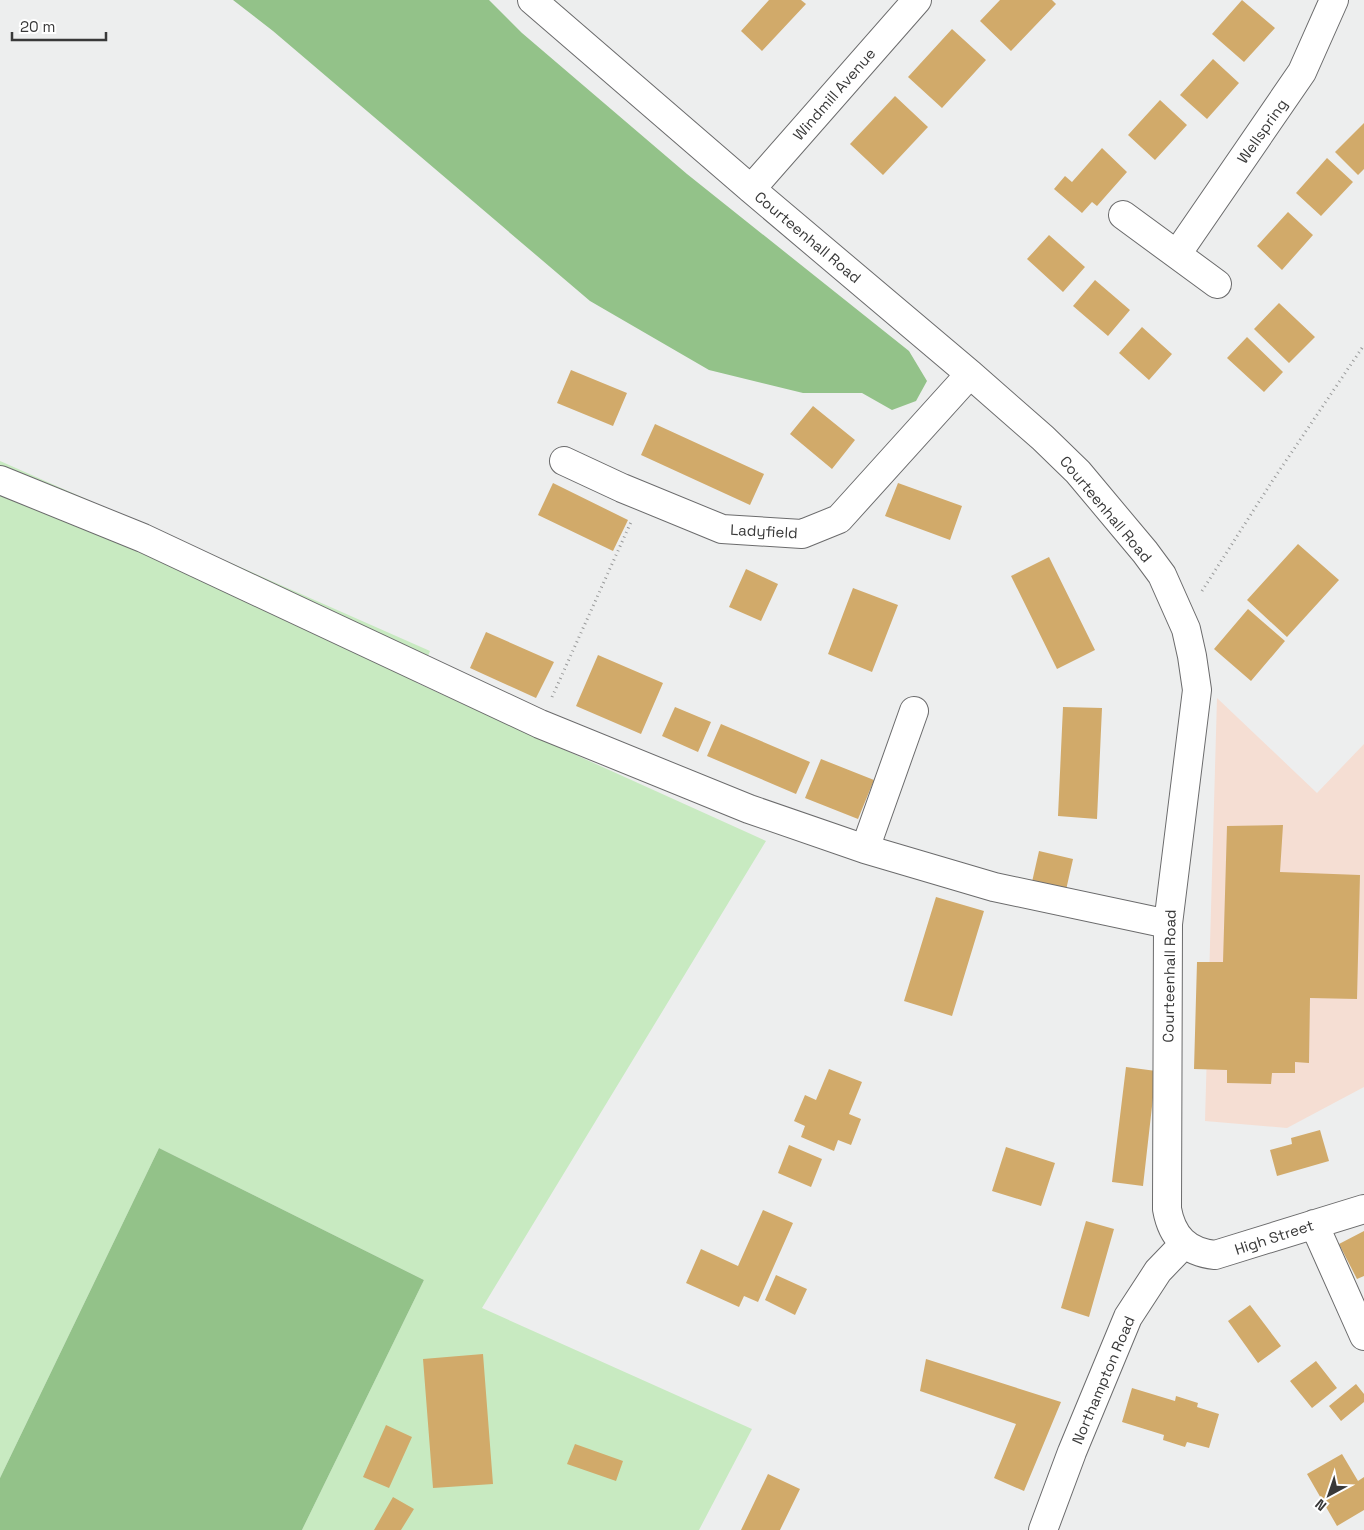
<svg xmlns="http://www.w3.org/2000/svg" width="1364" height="1530" font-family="'Space Grotesk',sans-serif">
  <rect width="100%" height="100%" fill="#edeeee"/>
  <path fill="#f5ded3" d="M1217,698L1317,793L1364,744V1087L1287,1128L1205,1121Z"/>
  <path fill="#c8eac1" d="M0,461L430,651L417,683L766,841L482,1308L752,1429L699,1530H302L424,1280L159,1148L0,1478Z"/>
  <path fill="#93c289" d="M233,0H489L522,33L687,174L909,351L927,381L916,401L892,410L862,393H803L709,370L590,301L273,31Z
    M159,1148L424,1280L302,1530H0V1478Z"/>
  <path fill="#d1aa6a" d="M769,0H801L806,4L762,51L741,31Z
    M1000,0H1052L1056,4L1011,51L980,21Z
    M1242,0L1275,28L1244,62L1212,34Z
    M952,29L986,60L942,108L908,77Z
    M1213,59L1239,83L1207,119L1180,95Z
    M895,96L928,127L883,175L850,144Z
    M1160,100L1187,125L1155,160L1128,135Z
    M1364,123V169L1358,175L1335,152Z
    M1102,148L1127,172L1097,206L1092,202L1082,213L1054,189L1065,176L1072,182Z
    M1327,158L1353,182L1321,216L1296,193Z
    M1288,212L1313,235L1282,270L1257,246Z
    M1049,235L1085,267L1063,292L1027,259Z
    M1095,280L1130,310L1108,336L1073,306Z
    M1279,303L1315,337L1289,363L1254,329Z
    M1142,327L1172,354L1149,380L1119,353Z
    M1247,337L1283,372L1264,392L1227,358Z
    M571,370L627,393L613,426L557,403Z
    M813,406L855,440L832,469L790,434Z
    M655,424L764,474L750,505L641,455Z
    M553,483L628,520L613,551L538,515Z
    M898,483L962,506L950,540L885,516Z
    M1298,544L1339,580L1287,637L1247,600Z
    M1049,557L1095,650L1057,669L1011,576Z
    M746,569L778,584L761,621L729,607Z
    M853,588L898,605L872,672L828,654Z
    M1248,609L1285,641L1251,681L1214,649Z
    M486,632L554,662L536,698L470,668Z
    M598,655L663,683L641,734L576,706Z
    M675,707L711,722L698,752L662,736Z
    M1063,707L1102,708L1097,819L1058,816Z
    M721,724L810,762L796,794L707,756Z
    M821,759L874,780L858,819L805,798Z
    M1283,825L1280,872L1360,875L1357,999L1310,998L1309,1063L1295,1062V1073H1272L1271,1084L1227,1083V1070L1194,1069L1197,962H1223L1227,826Z
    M1039,851L1073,859L1066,890L1032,882Z
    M936,897L984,911L952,1016L904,1001Z
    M1126,1067L1156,1071L1143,1186L1112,1182Z
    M829,1069L862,1082L849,1114L861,1119L851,1145L838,1140L834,1151L801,1137L805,1126L794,1121L805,1095L816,1100Z
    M1320,1130L1329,1161L1277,1176L1270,1150L1292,1144L1291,1138Z
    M789,1145L822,1159L811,1187L778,1173Z
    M1006,1147L1055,1163L1041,1206L992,1191Z
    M763,1210L793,1223L758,1302L744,1296L739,1307L686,1283L701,1249L738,1266Z
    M1086,1221L1114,1229L1089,1317L1061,1308Z
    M1364,1231V1276L1357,1279L1339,1244Z
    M776,1275L807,1289L795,1315L765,1300Z
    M1250,1305L1281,1346L1258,1363L1228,1321Z
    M483,1354L493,1484L433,1488L423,1359Z
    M926,1359L1061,1402L1024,1491L994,1478L1016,1424L920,1391Z
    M1316,1361L1337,1388L1312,1408L1290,1381Z
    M1356,1384L1364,1394V1402L1341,1421L1329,1406Z
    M1132,1388L1175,1401L1176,1396L1198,1403L1197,1407L1219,1414L1209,1448L1187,1442L1185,1447L1163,1440L1164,1435L1122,1422Z
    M386,1425L412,1437L389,1488L363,1477Z
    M575,1444L623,1461L616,1481L567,1464Z
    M1342,1454L1358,1481L1364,1477V1510L1337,1526L1307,1474Z
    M768,1474L800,1489L780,1530H741Z
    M393,1497L414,1509L401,1530H374Z"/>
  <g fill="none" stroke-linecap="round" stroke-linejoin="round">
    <g stroke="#6b6b6c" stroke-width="30">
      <path id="minor" d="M532,0L751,189L970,374L1043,438L1078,472L1145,552L1162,575L1186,629L1192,656L1197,690L1168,924L1167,1209C1172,1237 1187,1252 1215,1255L1364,1209
        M751,189L917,0
        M1123,215L1217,284
        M1177,254L1302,72L1334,0
        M564,461L622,488L722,529L802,534L839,519L970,374
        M0,480L143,538L540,724L749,809L865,849L994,887L1168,924
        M865,849L914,711
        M1314,1224L1364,1336
        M1043,1530L1072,1452L1128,1317L1158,1271L1184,1244"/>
    </g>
    <path stroke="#999a9a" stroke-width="3" stroke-dasharray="1 4" stroke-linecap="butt" d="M1202,591L1271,483L1364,345
      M552,697L631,522"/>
    <use href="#minor" stroke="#fff" stroke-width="28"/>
  </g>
  <g text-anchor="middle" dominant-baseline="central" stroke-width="5" stroke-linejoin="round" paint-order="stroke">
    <g font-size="15" fill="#393939" stroke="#fff">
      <text transform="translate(834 94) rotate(-49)">Windmill Avenue</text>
      <text transform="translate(1262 131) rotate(-55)">Wellspring</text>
      <text transform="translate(808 237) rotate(40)">Courteenhall Road</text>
      <text transform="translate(1106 509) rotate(50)">Courteenhall Road</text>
      <text transform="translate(764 531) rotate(3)">Ladyfield</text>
      <text transform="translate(1169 976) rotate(-89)">Courteenhall Road</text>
      <text transform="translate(1274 1237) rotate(-18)">High Street</text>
      <text transform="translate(1103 1380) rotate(-67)">Northampton Road</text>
    </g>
  </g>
  <g transform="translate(1329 1495) rotate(220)" stroke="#ffffff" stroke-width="4" paint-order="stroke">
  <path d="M0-4L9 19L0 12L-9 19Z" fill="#393939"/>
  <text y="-8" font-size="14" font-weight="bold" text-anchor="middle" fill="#393939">N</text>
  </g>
  <path d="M12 32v8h94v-8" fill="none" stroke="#393939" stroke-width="2.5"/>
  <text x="20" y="32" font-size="15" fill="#393939" stroke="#ffffff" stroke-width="4" paint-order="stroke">20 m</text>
</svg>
